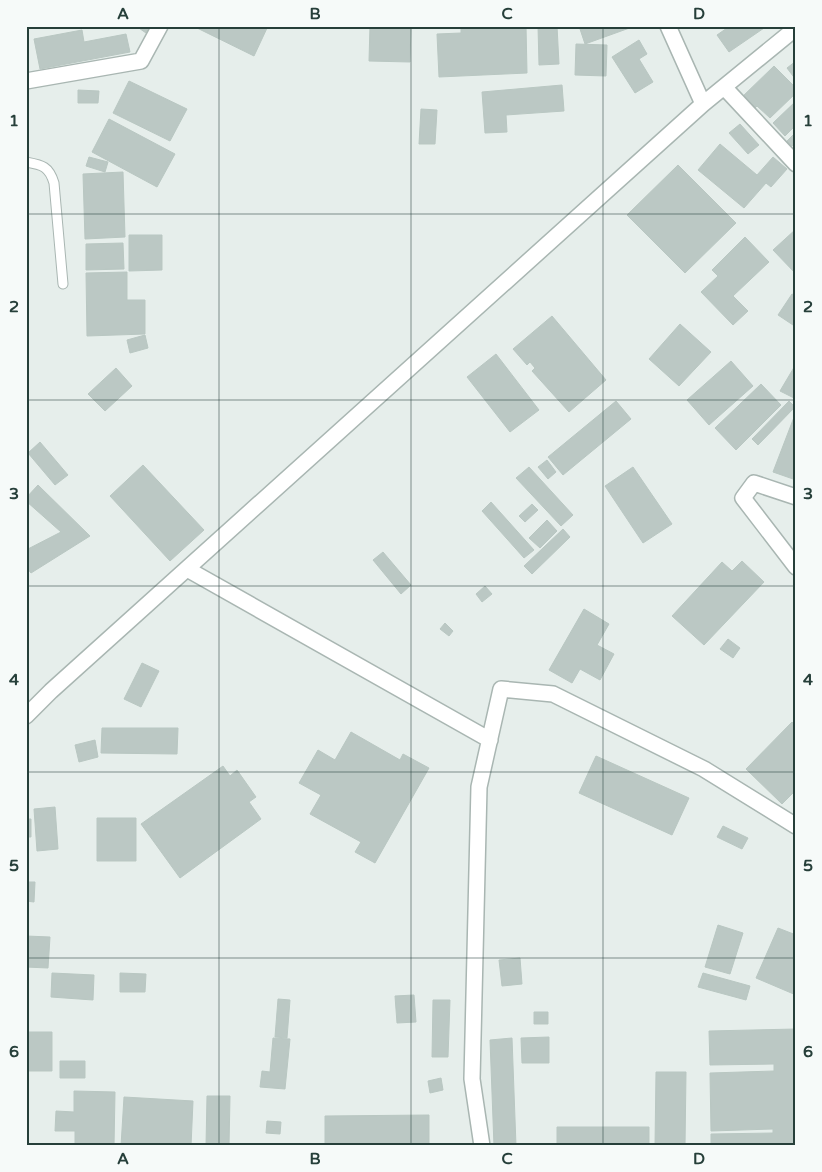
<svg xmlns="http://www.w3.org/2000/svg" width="822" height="1172" font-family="'Varela Round',sans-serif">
  <rect width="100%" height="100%" fill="#e6eeeb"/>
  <path fill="#bbc8c4" stroke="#b9c7c2" d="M136,26H150L146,33Z
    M193,26H268L254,56Z
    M370,26H411L410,62L369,61Z
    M461,26H526L527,73L439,77L437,34L461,33Z
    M538,26H557L559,64L539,65Z
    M579,26H635L585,44Z
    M730,26H767L729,52L717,35Z
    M82,30L84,42L126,34L130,52L40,69L34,39Z
    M639,40L647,54L639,59L653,82L635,93L612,57Z
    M576,44L607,45L606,76L575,75Z
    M796,61V80L787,68Z
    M774,66L796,88V93L770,118L757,106L753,110L741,98Z
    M129,81L187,109L170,141L113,113Z
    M562,85L564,111L506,115L507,132L485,133L482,92Z
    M78,90L99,91L98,103H78Z
    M796,101V125L785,136L773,123Z
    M421,109L437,110L435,144H419Z
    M109,119L175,154L157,187L92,152Z
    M740,124L759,145L748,154L729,133Z
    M796,132V143L792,146L787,141Z
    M720,144L757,175L773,157L787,169L771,187L766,183L744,208L698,170Z
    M89,157L108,162L105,172L86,166Z
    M678,165L736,223L685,273L627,215Z
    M123,172L125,237L85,239L83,174Z
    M796,229V274L773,250Z
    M129,235H162V270L129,271Z
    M745,237L769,262L733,296L748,311L733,325L701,292L718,276L712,270Z
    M123,243L124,269L86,270V244Z
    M127,272V300H145V334L87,336L86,273Z
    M792,294L796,296V327L778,315Z
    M552,316L606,380L569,412L532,371L535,368L530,362L527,365L513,349Z
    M680,324L711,352L679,386L649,359Z
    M145,335L148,348L130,353L127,340Z
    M496,354L539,410L510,432L467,377Z
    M731,361L753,386L709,425L687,400Z
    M796,364V399L780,391Z
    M116,368L132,386L105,411L88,394Z
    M761,384L781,405L736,450L715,428Z
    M616,401L631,419L563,475L548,457Z
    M789,401L795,407L758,445L752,439Z
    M796,412V480L773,472Z
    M40,442L68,475L55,485L28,453Z
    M547,460L556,472L548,479L538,467Z
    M143,465L204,530L170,561L110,496Z
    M529,467L573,515L561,526L516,478Z
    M633,467L672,524L643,543L605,486Z
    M38,485L90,536L31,573L26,567V550L61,532L26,501V498Z
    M491,502L534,550L524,558L482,511Z
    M532,504L538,510L525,522L519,516Z
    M547,520L557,531L540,548L529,538Z
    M563,529L570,537L532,574L524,566Z
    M383,552L411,585L401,594L373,560Z
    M742,561L764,582L704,645L672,616L722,562L732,571Z
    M485,586L492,594L482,602L476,594Z
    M584,609L609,624L597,645L614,654L600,680L580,669L572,683L549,670Z
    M445,623L453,631L449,636L440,629Z
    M728,639L740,648L733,658L720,649Z
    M142,663L159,671L141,707L124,699Z
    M792,722L796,726V790L782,804L746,769Z
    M102,728H178L177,754L101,753Z
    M351,732L400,760L403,754L429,768L375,863L355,852L361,842L310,814L321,795L299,783L318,750L335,760Z
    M95,740L98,757L79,762L75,745Z
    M596,756L689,798L672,835L579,793Z
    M223,766L230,776L237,770L256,797L249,802L261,819L180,878L141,824Z
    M55,807L58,849L37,851L34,809Z
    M97,818H136V861H97Z
    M26,819H31V837H26Z
    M723,826L748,838L742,849L717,837Z
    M26,882H35L34,902L26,901Z
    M718,925L743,933L730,974L705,967Z
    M778,928L796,935V995L756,978Z
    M26,936L50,937L48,968L26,967Z
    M520,958L522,984L502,986L499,960Z
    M52,973L94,975L93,1000L51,997Z
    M120,973L146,974L145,992H120Z
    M703,973L750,986L746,1000L698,987Z
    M414,995L416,1022L397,1023L395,996Z
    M278,999L290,1000L287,1038L275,1037Z
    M433,1000H450L448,1057H432Z
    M534,1012H548V1024H534Z
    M796,1029V1146H711V1134L773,1133V1129L711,1131L710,1073L774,1071V1064L710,1065L709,1031Z
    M26,1032H52V1071H26Z
    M549,1037V1063H522L521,1038Z
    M273,1038L290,1039L285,1089L260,1087L262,1071L270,1072Z
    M512,1038L516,1146H494L490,1040Z
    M60,1061H85V1078H60Z
    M656,1072H686L685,1146H655Z
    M441,1078L443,1090L430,1093L428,1081Z
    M74,1091L115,1092L114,1146H75V1131H55L56,1111L74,1112Z
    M207,1096H230L229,1146H206Z
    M124,1097L193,1101L191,1146H121Z
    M429,1115V1146H325V1116Z
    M267,1121L281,1122L280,1134L266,1133Z
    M557,1127H649V1146H557Z"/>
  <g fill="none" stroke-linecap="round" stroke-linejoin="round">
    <g stroke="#a9b6b2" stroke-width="11">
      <path id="lane" d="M26,162C42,165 49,166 54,183L63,284"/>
    </g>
    <g stroke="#a9b6b2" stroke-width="18">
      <path id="street" d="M668,26L703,104
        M26,81L141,61L160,26
        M724,87L796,164
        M796,497L754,483L743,498L796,567
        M187,569L490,740
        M26,716L51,691L703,104L796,28
        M482,1146L472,1079L479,787L501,689L553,694L704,769L796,826"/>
    </g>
    <use href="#lane" stroke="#fff" stroke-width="9"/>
    <use href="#street" stroke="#fff" stroke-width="15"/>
  </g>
  <path fill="none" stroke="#263f3a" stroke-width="1" stroke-opacity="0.55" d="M219,26V1146M411,26V1146M603,26V1146M26,214H796M26,400H796M26,586H796M26,772H796M26,958H796"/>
  <rect width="822" height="1172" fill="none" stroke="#f6faf9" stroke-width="55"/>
  <rect x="28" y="28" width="766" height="1116" fill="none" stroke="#263f3a" stroke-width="2"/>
  <g font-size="16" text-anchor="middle" font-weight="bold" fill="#263f3a">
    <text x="123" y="19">A</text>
    <text x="315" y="19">B</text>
    <text x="507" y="19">C</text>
    <text x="699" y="19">D</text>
    <text x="14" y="126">1</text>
    <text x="808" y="126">1</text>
    <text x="14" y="312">2</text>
    <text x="808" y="312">2</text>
    <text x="14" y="499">3</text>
    <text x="808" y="499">3</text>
    <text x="14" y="685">4</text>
    <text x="808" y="685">4</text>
    <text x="14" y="871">5</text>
    <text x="808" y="871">5</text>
    <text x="14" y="1057">6</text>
    <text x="808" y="1057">6</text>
    <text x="123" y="1164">A</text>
    <text x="315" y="1164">B</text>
    <text x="507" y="1164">C</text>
    <text x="699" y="1164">D</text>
  </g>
</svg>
